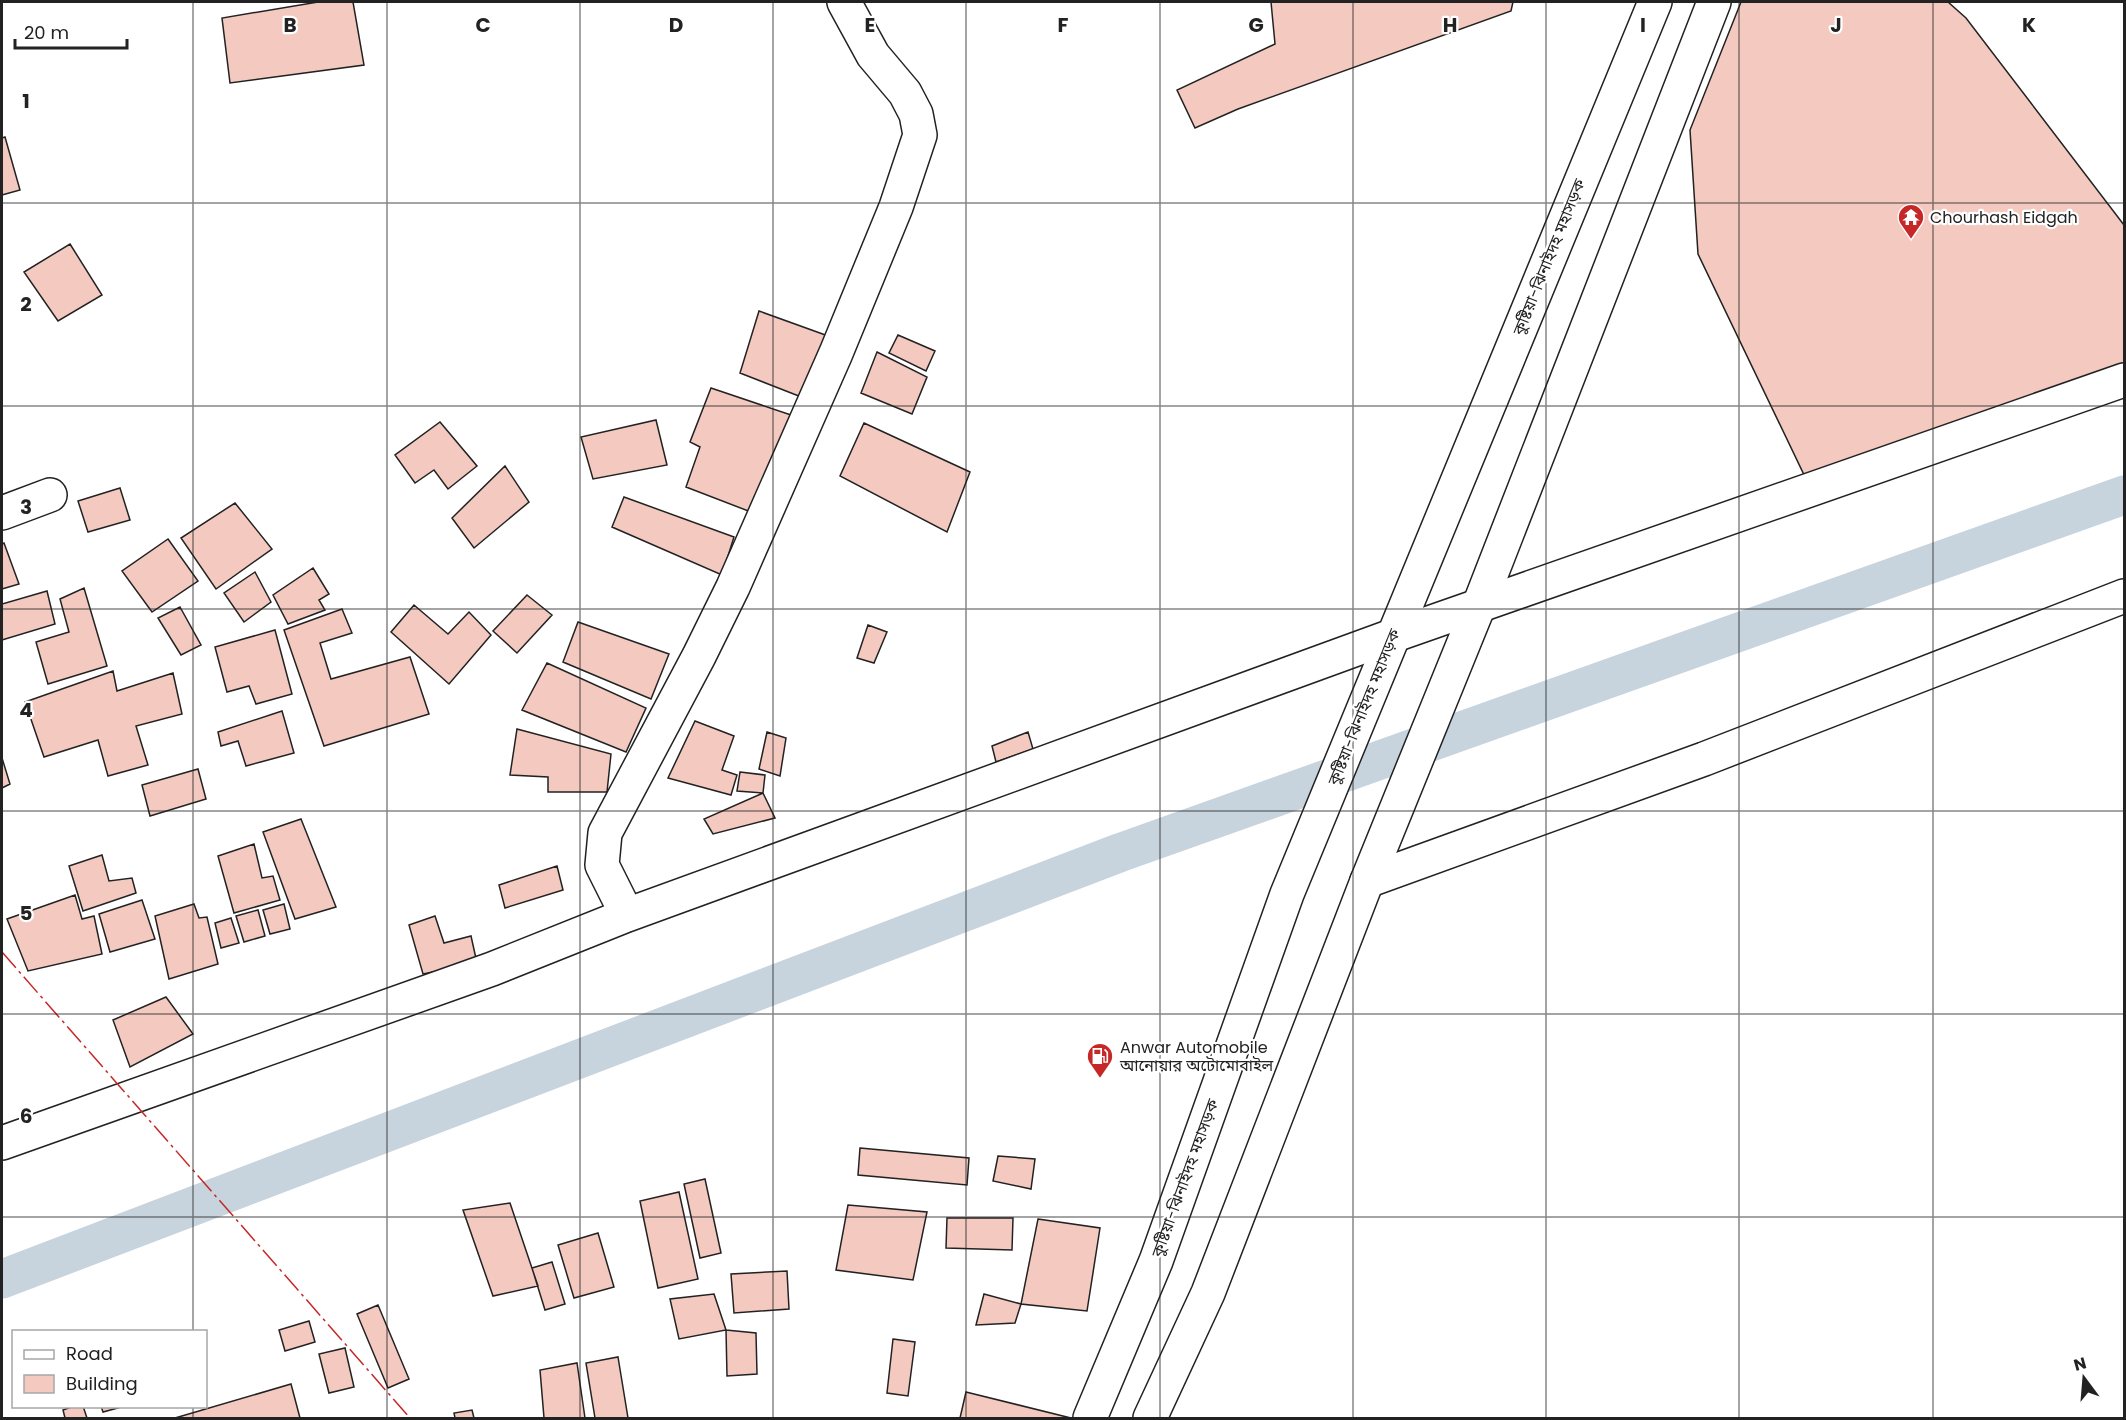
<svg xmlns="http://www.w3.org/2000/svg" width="2126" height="1420" font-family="Poppins,'Noto Sans Bengali',sans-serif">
  <rect width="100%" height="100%" fill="#fff"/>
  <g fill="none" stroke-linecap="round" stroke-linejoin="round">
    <path stroke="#c7d3dd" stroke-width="39" d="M2,1279L1119,853L2124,495"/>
  </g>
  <path fill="#f3c9c0" stroke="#222" stroke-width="1.5" d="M318,2H353L364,65L230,83L222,18Z
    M1271,2H1513L1511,11L1238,109L1195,128L1177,90L1275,44Z
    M1741,2H1948L1966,18L2124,225V366L1807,481L1698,254L1690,130Z
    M5,137L20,190L2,195V138Z
    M70,244L102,295L58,321L24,272Z
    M759,311L831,337L809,400L740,373Z
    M898,335L935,351L926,371L889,353Z
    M877,352L927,377L912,414L861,393Z
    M711,388L791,415L751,512L686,487L700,447L690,442Z
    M656,420L667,465L593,479L581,437Z
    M440,422L477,466L448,489L434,470L415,483L395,455Z
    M864,423L970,472L947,532L840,476Z
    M505,466L529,502L474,548L452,518Z
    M120,488L130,520L88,532L78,501Z
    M624,497L734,537L722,575L612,527Z
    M235,503L272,549L216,589L181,538Z
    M168,539L198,581L152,612L122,571Z
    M4,543L19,584L2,589V544Z
    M313,568L329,594L319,600L325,610L288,624L273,595Z
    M255,572L271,602L244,622L224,593Z
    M84,588L107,666L48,684L36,642L69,632L60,599Z
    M47,591L55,624L2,640V604Z
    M527,595L552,615L517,653L493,631Z
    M414,605L448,634L469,612L491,635L449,684L391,632Z
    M180,607L201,645L181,655L158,618Z
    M342,609L352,633L320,643L331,679L410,657L429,714L324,746L284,630Z
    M578,622L669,654L651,699L563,662Z
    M868,625L887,632L874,663L857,658Z
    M275,630L292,694L256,704L249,686L227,692L215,647Z
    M547,663L646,708L626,752L522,710Z
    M113,671L117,691L173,673L182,714L136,726L148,765L108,776L98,740L44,757L25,702Z
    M282,711L294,753L246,766L238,741L221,746L218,732Z
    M695,721L734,736L722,770L737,775L731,795L668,778Z
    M517,729L611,754L607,792H548V777L510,775Z
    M767,732L786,738L780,776L759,769Z
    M1028,732L1033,749L996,762L992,746Z
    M2,758L10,784L2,788Z
    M198,769L206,799L150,816L142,785Z
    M740,772L765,775L763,793L737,791Z
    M763,793L775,818L713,834L704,819Z
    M301,819L336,907L295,919L263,832Z
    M254,844L262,878L273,876L280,900L234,913L218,856Z
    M102,855L109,881L132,878L136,893L83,911L69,866Z
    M557,866L563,890L505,908L499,885Z
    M75,895L82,919L94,916L102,954L28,971L7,919Z
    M142,900L155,939L110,952L99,914Z
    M194,904L199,918L207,917L218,964L169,979L155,916Z
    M284,904L290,929L270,934L263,910Z
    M258,910L265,936L244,942L236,916Z
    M435,916L444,943L471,936L477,963L423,974L409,925Z
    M231,918L239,943L221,948L215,923Z
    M166,997L193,1034L130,1067L113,1020Z
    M860,1148L969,1158L967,1185L858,1175Z
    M998,1156L1035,1159L1031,1189L993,1181Z
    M705,1179L721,1253L700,1258L684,1184Z
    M679,1192L698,1279L658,1288L640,1201Z
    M510,1203L538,1286L493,1296L463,1210Z
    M848,1205L927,1212L913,1280L836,1270Z
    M947,1218H1013L1012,1250L946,1248Z
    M1038,1219L1100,1228L1087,1311L1021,1304Z
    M598,1233L614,1287L574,1298L558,1245Z
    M552,1262L565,1304L545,1310L532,1268Z
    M787,1271L789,1309L734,1313L731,1274Z
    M714,1294L726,1330L679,1339L670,1299Z
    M984,1294L1021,1304L1015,1323L976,1325Z
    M378,1305L409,1379L388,1388L357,1314Z
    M309,1321L315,1342L285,1351L279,1330Z
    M726,1330L756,1333L757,1374L727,1376Z
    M893,1339L915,1342L908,1396L887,1393Z
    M345,1348L354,1387L329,1393L319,1354Z
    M618,1357L628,1418H595L586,1363Z
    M577,1363L585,1418H544L540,1370Z
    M291,1384L300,1418H175Z
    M966,1392L1071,1418H960Z
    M74,1406H83L87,1418H65L63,1410Z
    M101,1406H125L103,1412Z
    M472,1410L474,1418H455L454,1413Z"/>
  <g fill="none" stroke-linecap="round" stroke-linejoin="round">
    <g stroke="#222" stroke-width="36">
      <path id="minor" d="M2,513L50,495
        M1367,881L1704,759L2124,596
        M627,915L602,865L605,833L699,656L733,587L836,353L896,207L920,135L916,114L905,93L873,55L844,2
        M2,1143L492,969L627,915L1392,636L2124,380"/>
    </g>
    <g stroke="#222" stroke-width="36">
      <path id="highway" d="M1090,1418L1156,1261L1287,894L1655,2
        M1150,1418L1208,1293L1367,881L1478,608L1714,2"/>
    </g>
    <use href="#minor" stroke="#fff" stroke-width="33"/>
    <use href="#highway" stroke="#fff" stroke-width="33"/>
    <path stroke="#c62828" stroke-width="1.5" stroke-dasharray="21 4.5 3 4.5" stroke-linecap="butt" d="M2,952L410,1418"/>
  </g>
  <path fill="none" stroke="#222" stroke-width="1.5" stroke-opacity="0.55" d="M193,2V1332M387,2V1418M580,2V1418M773,2V1418M966,2V1418M1160,2V1418M1353,2V1418M1546,2V1418M1739,2V1418M1933,2V1418M2,203H2124M2,406H2124M2,609H2124M2,811H2124M2,1014H2124M2,1217H2124M193,1406V1418"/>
  <defs>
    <g id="temple-pin" transform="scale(1.35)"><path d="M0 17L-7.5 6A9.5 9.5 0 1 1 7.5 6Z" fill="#c62828" stroke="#fff"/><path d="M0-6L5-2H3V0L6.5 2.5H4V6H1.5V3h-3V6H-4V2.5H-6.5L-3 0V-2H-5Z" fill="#fff"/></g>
    <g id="fuel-pin" transform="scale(1.35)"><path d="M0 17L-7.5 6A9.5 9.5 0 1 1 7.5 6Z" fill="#c62828" stroke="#fff"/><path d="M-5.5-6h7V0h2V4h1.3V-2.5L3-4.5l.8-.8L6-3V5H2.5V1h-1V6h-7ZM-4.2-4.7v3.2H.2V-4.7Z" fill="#fff"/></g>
  </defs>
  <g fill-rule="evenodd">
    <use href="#temple-pin" x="1911" y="217"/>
    <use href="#fuel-pin" x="1100" y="1056"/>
  </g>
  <g text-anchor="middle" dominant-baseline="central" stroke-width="4.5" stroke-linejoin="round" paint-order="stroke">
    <g font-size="16" fill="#222" stroke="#fff" text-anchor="start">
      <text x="1930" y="217">Chourhash Eidgah</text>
      <text x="1120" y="1047">Anwar Automobile<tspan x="1120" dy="18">আনোয়ার অটোমোবাইল</tspan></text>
    </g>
    <g font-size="16" fill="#222" stroke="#fff">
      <text transform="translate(1549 257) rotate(-68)">কুষ্টিয়া-ঝিনাইদহ মহাসড়ক</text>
      <text transform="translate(1364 707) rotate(-68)">কুষ্টিয়া-ঝিনাইদহ মহাসড়ক</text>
      <text transform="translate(1185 1178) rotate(-70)">কুষ্টিয়া-ঝিনাইদহ মহাসড়ক</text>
    </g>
  </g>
  <g font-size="20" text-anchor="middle" font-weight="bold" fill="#222" stroke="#fff" stroke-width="4.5" stroke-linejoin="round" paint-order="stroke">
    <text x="290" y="32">B</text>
    <text x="483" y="32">C</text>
    <text x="676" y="32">D</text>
    <text x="870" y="32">E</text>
    <text x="1063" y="32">F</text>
    <text x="1256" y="32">G</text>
    <text x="1450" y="32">H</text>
    <text x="1643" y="32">I</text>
    <text x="1836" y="32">J</text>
    <text x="2029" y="32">K</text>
    <text x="26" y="108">1</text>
    <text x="26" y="311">2</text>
    <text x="26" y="514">3</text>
    <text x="26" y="717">4</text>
    <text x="26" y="920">5</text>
    <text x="26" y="1123">6</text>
  </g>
  <rect width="2126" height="1420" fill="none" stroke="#222222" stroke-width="6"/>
  <rect x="12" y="1330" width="195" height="78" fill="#ffffff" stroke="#a7a7a7" stroke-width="1.5"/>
  <rect x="24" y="1350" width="30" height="9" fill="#ffffff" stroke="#a7a7a7" stroke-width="1.5"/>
  <text x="66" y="1360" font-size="18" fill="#222222">Road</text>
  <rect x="24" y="1375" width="30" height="18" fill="#f3c9c0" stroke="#a7a7a7" stroke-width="1.5"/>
  <text x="66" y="1390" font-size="18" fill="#222222">Building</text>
  <g transform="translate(2084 1378) rotate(344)" stroke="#ffffff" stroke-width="4.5" paint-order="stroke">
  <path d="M0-4.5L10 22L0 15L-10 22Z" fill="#222222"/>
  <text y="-9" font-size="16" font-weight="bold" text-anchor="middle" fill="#222222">N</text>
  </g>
  <path d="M15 39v9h112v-9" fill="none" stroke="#222222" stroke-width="3"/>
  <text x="24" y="39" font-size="18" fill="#222222" stroke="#ffffff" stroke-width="4.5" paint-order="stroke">20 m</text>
</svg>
